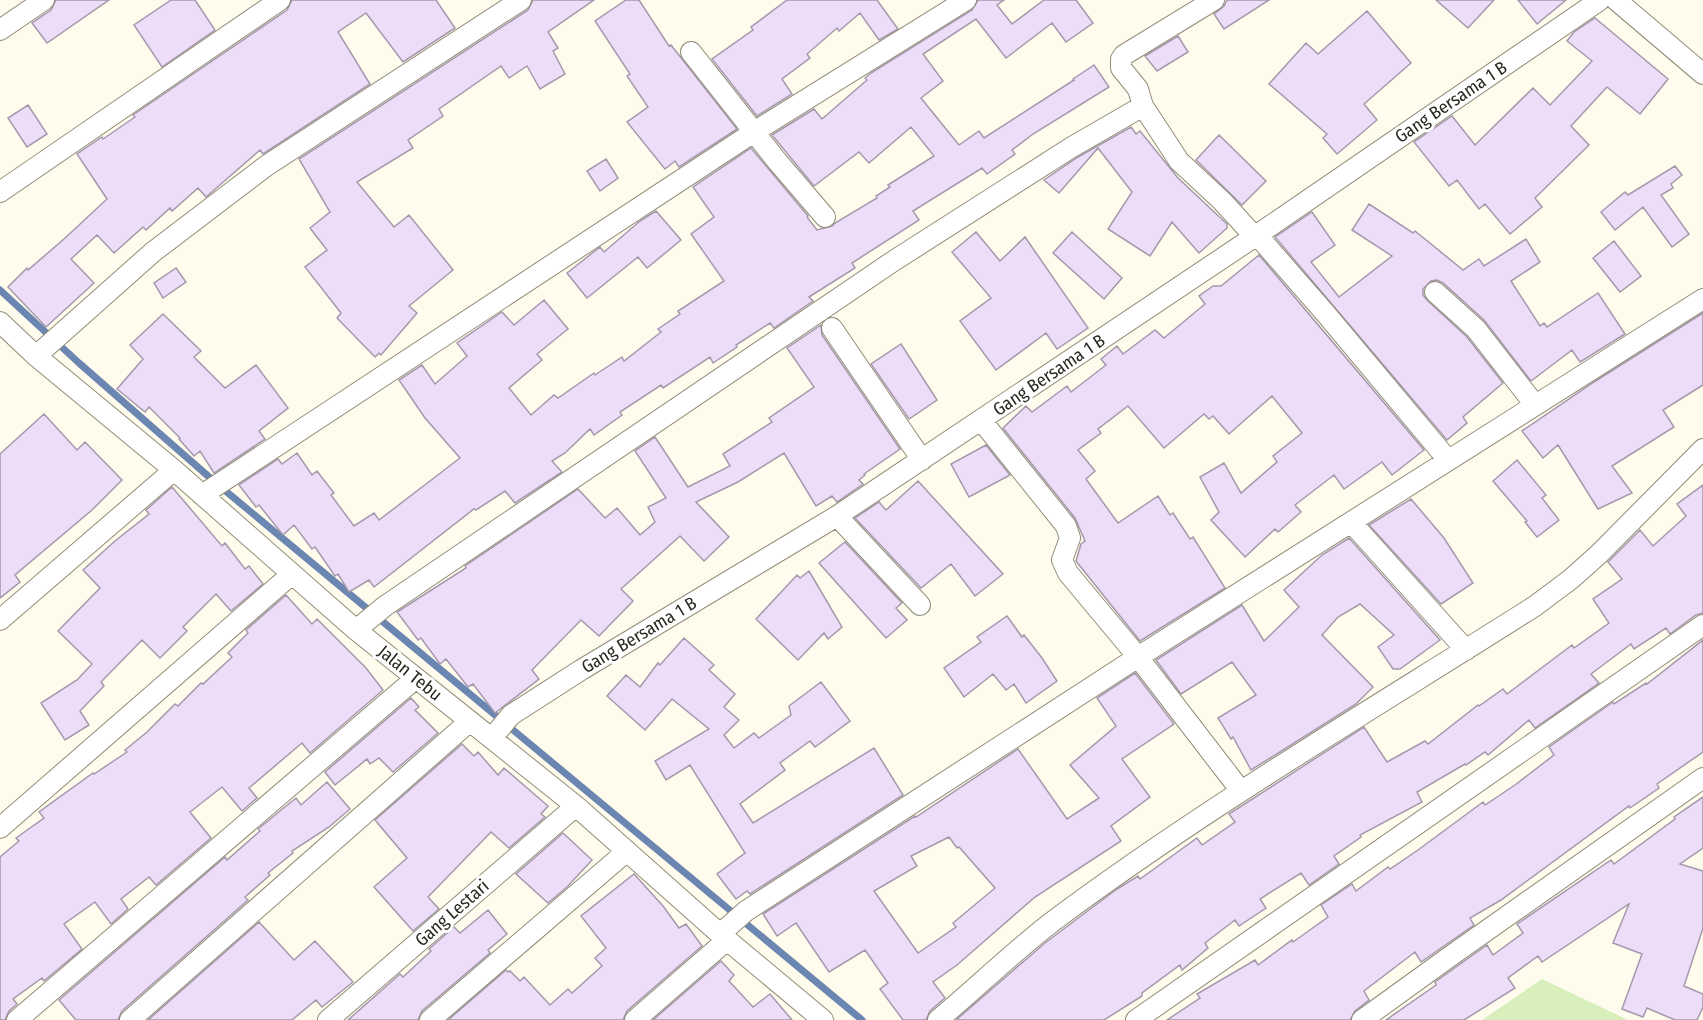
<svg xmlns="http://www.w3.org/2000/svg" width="1703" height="1020" font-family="'Fira Sans Condensed',sans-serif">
  <rect width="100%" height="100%" fill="#fffcee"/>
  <path fill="#d8eebb" d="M1542,979L1628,1020H1482Z"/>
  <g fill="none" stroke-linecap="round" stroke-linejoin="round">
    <path stroke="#6b86b1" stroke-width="7" d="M0,290L79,363L216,483L862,1020"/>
  </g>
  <path fill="#eeddf9" stroke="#a498ac" stroke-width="1.5" fill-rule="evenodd" d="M56,0H109L47,43L32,23L51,10Z
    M171,0H195L215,30L162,67L134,25Z
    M292,0H436L455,28L403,62L366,13L338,32L370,84L263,154L260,150L206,197L198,188L172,211L170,208L146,230L143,227L114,253L97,235L71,259L94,283L46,327L8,287L27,268L28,270L64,239L107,199L77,154L102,137L103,139L135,117L133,115L287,10Z
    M533,0H594L548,32L558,48L553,51L565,74L540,89L527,66L509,78L501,66L439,109L443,116L408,140L413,148L357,182L394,227L409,215L453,270L409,306L417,313L381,355L379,353L375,357L337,318L341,313L305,267L327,250L310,228L330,212L299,159L528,10Z
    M626,0H639L669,46L671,45L737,129L679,167L675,161L665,169L627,122L648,107L627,76L630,74L595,21Z
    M787,0H877L898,29L879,40L860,13L839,31L837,28L807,54L810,58L782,79L792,94L757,116L712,59L753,30L751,27Z
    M978,0H1004L997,5L1012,24L1044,0H1076L1093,23L1066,42L1052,23L1006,58L976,19L923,54L943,81L921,98L959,145L979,131L984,138L1074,80L1073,79L1094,65L1109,87L1033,134L1012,150L1015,154L987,174L982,168L913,211L919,220L852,263L855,268L809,297L813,301L774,328L770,323L736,345L737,347L713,363L710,357L663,388L661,385L620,412L622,415L594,435L590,429L565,453L552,461L562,472L515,503L505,491L476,510L474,509L374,587L369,580L349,592L338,574L335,576L315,547L312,549L294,525L283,535L259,505L256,507L239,485L278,459L282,464L297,453L312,475L317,471L334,493L331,495L354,526L374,513L379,520L460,458L425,418L399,380L422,365L435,384L467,356L457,343L502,312L514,325L544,300L568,329L537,354L542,360L509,388L531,415L554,395L558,398L594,373L595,375L622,357L624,361L661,332L658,329L680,314L678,311L724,281L691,234L714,217L693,187L751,148L808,216L807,217L817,230L832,226L835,223L877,198L876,196L890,187L888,185L934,156L911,127L869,163L859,152L814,186L772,135L814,109L822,119L867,80L865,78L871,73L972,10Z
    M1227,0H1269L1224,29L1214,14L1224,6Z
    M1436,0H1494L1468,28Z
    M1518,0H1566L1537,24Z
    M1367,11L1411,63L1364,104L1377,120L1337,154L1323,138L1327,134L1269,84L1306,43L1318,54Z
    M1595,18L1668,79L1640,114L1607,87L1571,126L1589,145L1535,198L1542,207L1510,234L1485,204L1479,209L1457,180L1449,186L1414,142L1452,116L1475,145L1533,88L1550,105L1592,61L1567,41L1574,32Z
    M1178,36L1188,52L1157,71L1145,56Z
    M28,105L47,134L27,147L8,118Z
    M1131,127L1136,134L1140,131L1178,178L1227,224V228L1199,253L1172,222L1150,256L1108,229L1132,192L1098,148L1059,193L1044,180L1078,157Z
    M1219,135L1266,181L1242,205L1196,160Z
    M606,159L618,178L600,191L587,171Z
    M1675,166L1682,175L1671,184L1673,188L1661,195L1689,234L1672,247L1643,207L1615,230L1601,212L1625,192L1628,195Z
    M1369,204L1413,233L1415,231L1463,270L1479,259L1484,266L1526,239L1540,262L1511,281L1540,326L1544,323L1547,327L1598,293L1625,334L1580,362L1572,350L1531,381L1484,320L1443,283L1437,280L1431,281L1423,289V295L1427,300L1467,337L1503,383L1463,417L1467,423L1447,440L1275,237L1312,212L1335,245L1311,262L1339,297L1392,256L1352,230Z
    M656,211L681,240L647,268L638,257L587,298L567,273L600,247L604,252L640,221Z
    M976,232L1000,261L1025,237L1088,328L1057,349L1046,333L996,370L960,321L991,298L952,252Z
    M1072,232L1122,278L1104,299L1053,253Z
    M1614,241L1641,276L1620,292L1593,258Z
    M1259,255L1424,450L1392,475L1382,462L1344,489L1334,475L1295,505L1301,512L1278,532L1275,529L1245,557L1211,520L1219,512L1200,477L1224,463L1241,493L1277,462L1273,456L1302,433L1272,396L1229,434L1213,416L1209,419L1204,414L1164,448L1128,406L1098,429L1101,433L1078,450L1095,471L1086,479L1118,523L1158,496L1170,515L1173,513L1190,539L1193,537L1225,588L1140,641L1076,561L1081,544L1085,541L1075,518L1003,428L1026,406L1032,412L1067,386L1071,392L1106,365L1101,359L1117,346L1123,354L1155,330L1164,338L1205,304L1199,296L1213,286H1221Z
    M176,268L186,282L163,298L154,283Z
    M1703,313V385L1663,410L1674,427L1612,466L1632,493L1598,509L1558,445L1543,458L1522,431L1594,382Z
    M163,314L201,351L194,357L225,388L256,365L288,408L259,431L265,439L214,473L200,451L194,456L179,439L180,438L149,407L145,412L117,389L143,359L130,345Z
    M821,325L822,335L900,449L864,474L865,475L859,480L863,484L837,502L832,496L816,506L784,453L738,482L696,502L729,537L704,561L680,536L621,589L633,601L599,636L581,620L532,670L539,679L495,713L473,684L468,687L446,659L440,664L421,638L418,640L397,612L466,568L465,566L578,489L605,518L617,508L640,535L655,522L648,507L666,498L635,451L655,437L688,487L730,466L723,454L772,422L769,418L814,387L787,348Z
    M901,344L937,400L909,419L871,364Z
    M44,414L77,450L85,442L122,480L92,510L15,575L20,582L0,598V454Z
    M986,445L1010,475L969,497L951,464Z
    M1517,460L1546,495L1542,498L1559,520L1537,537L1525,522L1527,521L1493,481Z
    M918,481L1003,574L975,596L951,564L921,588L855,518L879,502L886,510Z
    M1703,485V613L1696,615L1670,634L1666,628L1634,649L1631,644L1591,674L1599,683L1535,728L1529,720L1488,755L1485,752L1466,765L1465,764L1417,792L1422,802L1360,835L1361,837L1334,856L1339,864L1309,885L1301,873L1260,899L1266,908L1239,926L1235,920L1205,943L1208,948L1182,970L1180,965L1142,993V996L1104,1020H956L1045,943L1117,889L1138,876L1140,879L1197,838L1202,845L1235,822L1229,814L1364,727L1387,762L1425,741L1428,744L1478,705L1479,706L1503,689L1507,694L1572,645L1574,648L1609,623L1593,599L1622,579L1608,562L1640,530L1653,546L1686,516L1677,504Z
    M172,487L222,546L225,543L245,569L249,566L263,584L231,611L216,594L183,627L187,631L160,658L142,640L101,682L104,686L80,711L89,725L65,740L41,703L77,680L92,664L58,631L100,588L83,570L115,541L149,514L146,510Z
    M1411,499L1444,538L1473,583L1441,604L1369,525Z
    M1349,538L1440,640L1400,669H1393L1378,647L1394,635L1360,604L1338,617L1322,635L1373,687L1356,704L1251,770L1233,737L1231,739L1218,718L1256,695L1232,662L1181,694L1156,660L1242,605L1264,641L1299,607L1284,590L1322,555Z
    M845,542L902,603L896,608L907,620L886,638L819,563Z
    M809,571L842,627L828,639L824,633L798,660L756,619L797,575L800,578Z
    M286,595L312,624L317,619L366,668L383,690L310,753L302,743L249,788L257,798L242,811L222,787L190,812L211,838L156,885L149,877L121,899L128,909L111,924L95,902L64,924L82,949L44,981L42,978L13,999L17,1004L9,1011L5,1020H0V857L19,841L16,838L44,818L39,812L93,773L94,774L127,752L125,750L147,732L175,704L178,706L201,683L203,684L232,657L228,653L248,633L246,630Z
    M1007,616L1022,637L1024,635L1042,658L1057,681L1026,703L1014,684L1006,690L993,674L964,697L944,668L981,642L977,637Z
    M684,638L714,665L709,670L735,694L724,707L739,720L724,735L734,748L754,733L759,738L791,715L789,706L821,682L850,721L815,747L810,741L780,763L785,770L740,804L753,823L874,748L903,795L750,894L747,891L736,899L717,874L745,853L690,765L666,780L655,761L709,729L672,699L645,730L607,696L626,675L640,687L658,663L660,665Z
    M1703,640V752L1657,784L1659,788L1630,808L1629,806L1501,900L1470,918L1474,925L1421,962L1415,952L1364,991L1369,1000L1355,1011L1350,1020H1167L1200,998L1197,994L1255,960L1258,965L1292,940L1293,942L1328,917L1321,905L1352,884L1356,891L1388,867L1390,869L1418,850L1483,802L1485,805L1515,785L1554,755L1549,747L1613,702L1614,704L1646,683L1647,684Z
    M1135,673L1174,724L1122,759L1150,797L1111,826L1121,841L1035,897L957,965L933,982L945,998L930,1011L926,1020H903L880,989L888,983L865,950L829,972L796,923L777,936L763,914L915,816L916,817L1018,749L1067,819L1099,798L1070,765L1116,726L1097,698ZM949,837L957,848L959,847L995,888L953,923L956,927L918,953L874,891L917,866L911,856Z
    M411,698L419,707L415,710L438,733L393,772L379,758L370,764L367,759L335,785L325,772Z
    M462,744L474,756L478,752L498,775L504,768L548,806L541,814L545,817L509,848L491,832L428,897L439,909L413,931L374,887L407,858L375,820Z
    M327,782L350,809L329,827L292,851L293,853L268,873L270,875L245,897L248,900L122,1011L118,1020H76L59,1000L225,857L227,860L260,831L258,829L280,811L296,798L301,805Z
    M1703,797V848L1680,864L1703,871V928L1684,986L1703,994V1007L1697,1020H1675L1647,1008L1643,1017L1622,1009L1642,954L1613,943L1629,904L1542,962L1538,956L1508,978L1515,988L1464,1020H1386L1436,985L1435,982L1487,945L1493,955L1523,933L1517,924L1611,860L1614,864L1675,819L1674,817Z
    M563,833L592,860L567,887L548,903L516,874Z
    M634,874L663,906L679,928L686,924L702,946L627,1011L623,1020H448L506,970L508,972L510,971L520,981L524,977L550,1005L568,989L572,993L602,966L595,958L606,948L581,916Z
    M488,910L507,934L488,950L490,953L422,1011L418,1020H348L400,974L403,977L431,951L429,949L454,927L460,933Z
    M259,922L294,960L315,941L353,982L322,1007L316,1000L292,1020H148Z
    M721,961L734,975L729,981L753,1007L770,994L792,1020H653Z"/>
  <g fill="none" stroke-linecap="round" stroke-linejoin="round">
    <g stroke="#908c77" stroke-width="22">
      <path id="minor" d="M1616,0L1703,74
        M0,30L44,0
        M691,52L777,161L825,217
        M1143,106L1179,161L1222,201L1255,237
        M0,192L280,0
        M1257,235L1326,314L1448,460
        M1435,292L1476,329L1535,405
        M0,322L36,356L174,470L356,630L576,806L720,934L823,1020
        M832,328L922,460
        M36,356L153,252L266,166L521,0
        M981,420L1066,526L1070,538L1062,560L1068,573L1138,657L1241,791
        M202,495L754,132L966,0
        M837,516L920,605
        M1351,522L1466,650
        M0,620L174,470
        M356,630L385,606L895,260L1072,147L1143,106L1138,89L1121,68V59L1124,55L1214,0
        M492,738L511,715L581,670L837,516L1257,235L1600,0
        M0,828L292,574
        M720,934L746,911L1138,657L1703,299
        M17,1020L416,678
        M130,1020L470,721
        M328,1020L576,806
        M430,1020L626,852
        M635,1020L727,940
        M938,1020C976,988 1013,952 1052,922C1206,807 1373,709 1535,606L1571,579L1599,554L1703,449
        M1136,1020L1703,625
        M1362,1020L1452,955L1703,778"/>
    </g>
    <use href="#minor" stroke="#fff" stroke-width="20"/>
  </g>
  <g text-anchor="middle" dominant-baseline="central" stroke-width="6" stroke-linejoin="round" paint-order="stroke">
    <g font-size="18" fill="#2a2820" stroke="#fff">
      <text transform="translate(1451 102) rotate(-34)">Gang Bersama 1 B</text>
      <text transform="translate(1049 375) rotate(-34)">Gang Bersama 1 B</text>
      <text transform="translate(639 635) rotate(-31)">Gang Bersama 1 B</text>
      <text transform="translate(410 673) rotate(39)">Jalan Tebu</text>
      <text transform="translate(452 913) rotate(-41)">Gang Lestari</text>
    </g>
  </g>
</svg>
